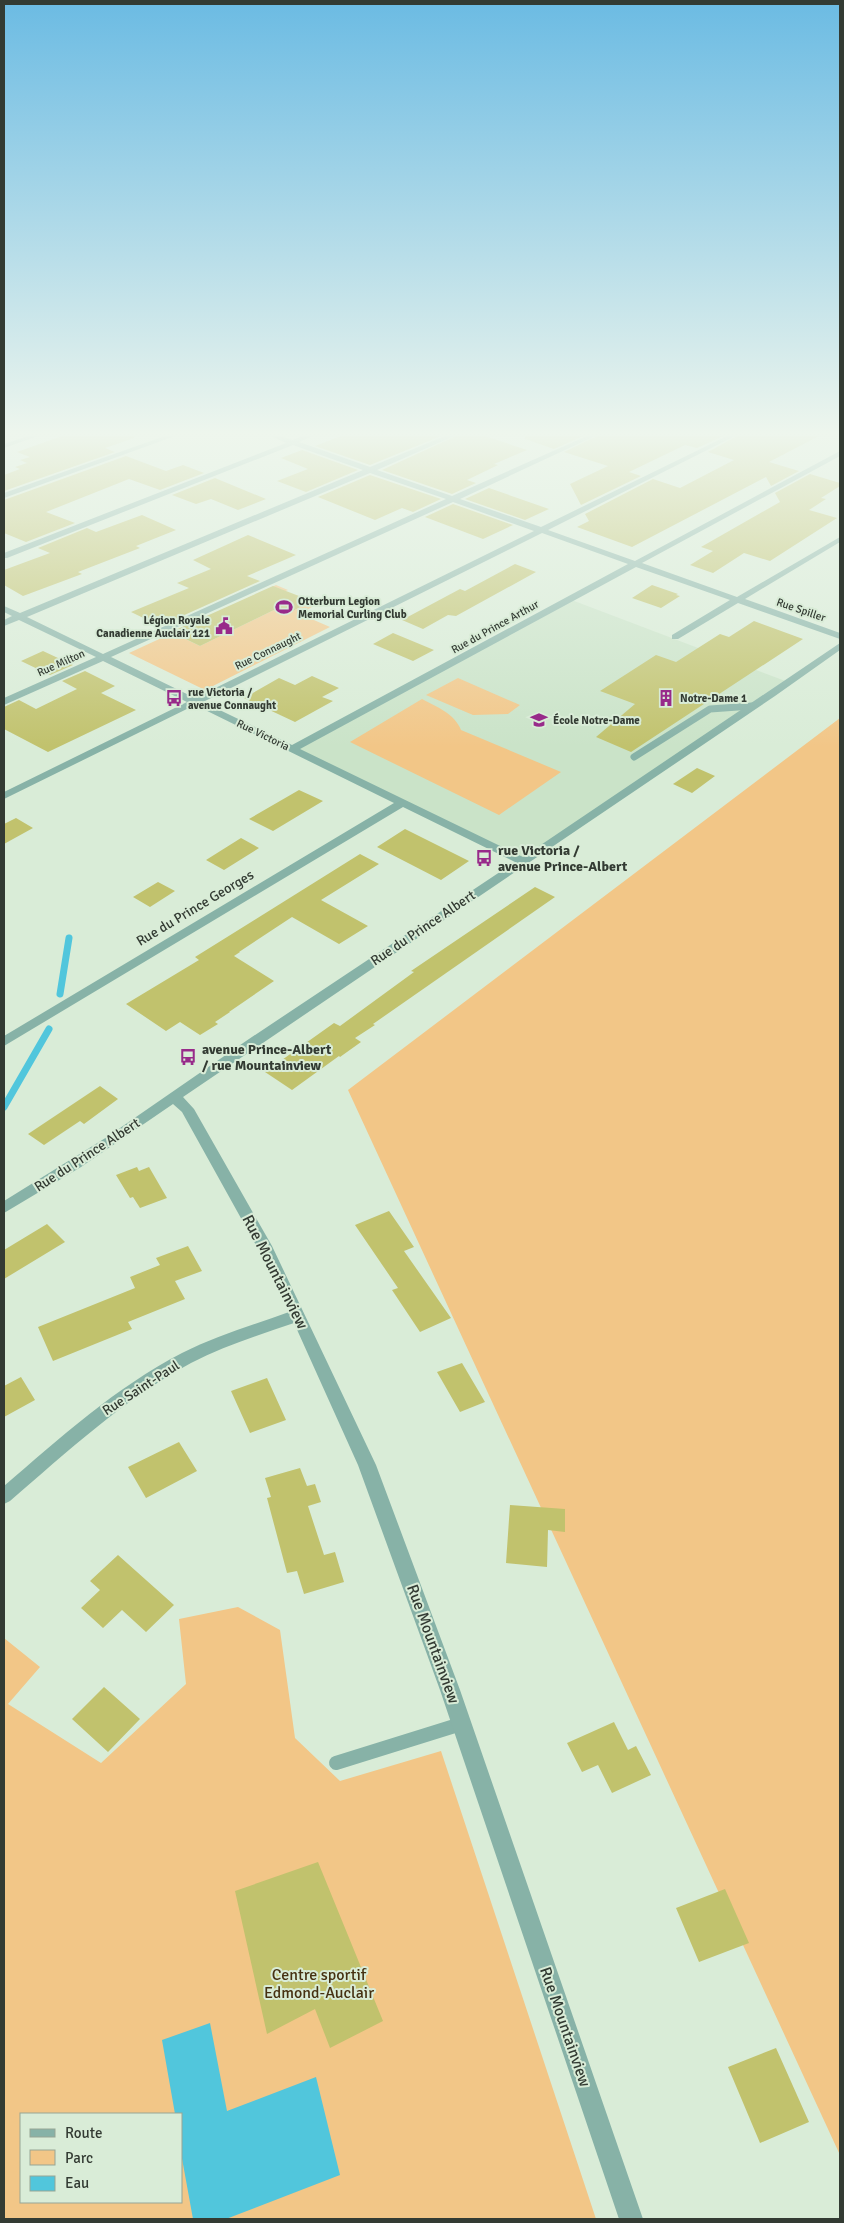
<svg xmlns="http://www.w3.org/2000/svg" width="844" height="2223" font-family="Signika,sans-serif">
  <rect width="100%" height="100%" fill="#d9ecd7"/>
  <path fill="#cae3c8" d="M569,599L788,682L523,861L292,749Z"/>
  <path fill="#f2c687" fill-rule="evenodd" d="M276,585L288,590L183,638L200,646L274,610L285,615L312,601L317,604L300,614L330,627L205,690L129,653Z
    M458,678L520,705L508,714L473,715L426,695Z
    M422,699C437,707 455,714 461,730L561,772L499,815L350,742Z
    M840,718V2155L348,1090Z
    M238,1607L280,1630L295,1738L340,1781L441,1751L596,2219H4V1638L40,1667L8,1704L101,1763L186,1684L179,1619ZM21,2114H181V2202H21Z"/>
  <path fill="#51c6dc" d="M210,2023L227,2111L316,2077L340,2175L226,2219H193L181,2153V2114H175L162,2040Z"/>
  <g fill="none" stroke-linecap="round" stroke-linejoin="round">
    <path stroke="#51c6dc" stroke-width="7" d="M60,994L69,938
      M4,1107L49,1029"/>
  </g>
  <path fill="#c1c26d" d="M62,436H134V438L105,448L115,452L4,491V475L20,469L15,467L27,463L20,460L30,457L17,452Z
    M341,436H441L370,465L315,446Z
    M456,436H485L527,450L494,464L498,465L467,480L476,483L452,494L382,470Z
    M525,436H583L554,449L525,439Z
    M597,436H723L697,448L685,445L629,472L641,476L581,505L570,484L608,466L564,452Z
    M737,436H819L769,462L799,471L771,486L766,477L632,547L577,527L589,521L585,514L653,479L680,488L734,460L708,452Z
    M302,450L358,470L306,492L277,481L308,469L281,458Z
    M126,456L166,471L183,465L204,473L160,490L129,479L46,512L75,523L26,542L4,533V500Z
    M810,474L840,483V486L821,498L826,499L809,510L837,518L770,561L744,553L713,573L690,565L713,551L701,547L780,502L775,493Z
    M370,475L441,499L413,512L402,508L375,520L318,497Z
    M215,478L266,499L238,510L211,499L196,504L172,495Z
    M489,488L549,509L525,520L465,499Z
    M453,504L513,525L483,539L425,517Z
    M142,515L176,530L136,546L140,548L78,572L82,574L23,596L4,585V570L50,553L38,548L87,528L96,532Z
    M248,535L296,555L247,576L260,581L160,626L131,612L189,588L177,583L211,569L193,560Z
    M515,564L536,572L456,616L448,615L423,629L402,620L460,589L465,591Z
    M652,585L678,594L676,595L680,596L661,608L632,598Z
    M273,586L312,601L285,615L274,610L200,646L171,632Z
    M754,621L803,639L631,752L596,737L635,704L600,691L656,655L676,662L720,634L729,637Z
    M393,633L434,650L413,661L373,644Z
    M43,651L73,665L50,675L21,661Z
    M85,671L115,686L101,693L136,710L48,752L4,729V707L19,700L36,709L77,689L62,681Z
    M312,676L339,688L322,697L333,701L295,722L244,698L279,678L295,685Z
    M697,768L715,776L692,793L673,784Z
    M299,790L323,801L273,831L249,819Z
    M16,818L33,828L4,844V824Z
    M405,829L469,861L441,880L377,847Z
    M241,838L259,848L224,870L206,860Z
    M360,854L379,864L321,900L368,926L339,944L292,917L239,952H240L234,956L274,981L229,1012H230L215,1022L218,1024L200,1035L180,1022L166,1031L126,1004L199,960L195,957Z
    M158,882L175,891L150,907L133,897Z
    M535,887L555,897L373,1024L375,1025L355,1038L361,1042L340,1057L339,1056L292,1090L265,1072L334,1023L340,1026L414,972L411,971Z
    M100,1086L118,1099L84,1124L80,1121L44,1145L28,1134Z
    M137,1167L139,1171L149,1167L167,1198L140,1208L133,1197L130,1198L116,1175Z
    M389,1211L414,1247L404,1251L451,1318L420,1332L392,1290L398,1288L355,1225Z
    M47,1224L65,1242L4,1279V1250Z
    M188,1246L202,1271L175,1281L185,1299L128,1322L132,1329L53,1361L38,1327L135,1288L130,1277L160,1265L156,1258Z
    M462,1363L485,1402L460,1412L437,1372Z
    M21,1377L35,1400L4,1417V1386Z
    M267,1378L286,1420L250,1433L231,1391Z
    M179,1442L197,1471L146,1498L128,1467Z
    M300,1468L307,1486L315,1484L321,1502L308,1506L324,1555L335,1552L344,1582L304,1594L297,1571L287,1573L267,1498L271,1497L265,1478Z
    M510,1505L565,1509V1532L548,1530L547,1567L506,1563Z
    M118,1555L174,1605L146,1632L122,1610L103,1628L81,1608L100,1590L90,1581Z
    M104,1687L140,1719L108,1752L72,1719Z
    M614,1722L628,1750L636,1746L651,1775L612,1793L598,1765L582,1772L567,1743Z
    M318,1862L383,2021L330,2048L315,2009L267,2034L235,1891Z
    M725,1889L749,1943L699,1962L676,1908Z
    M776,2048L809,2122L760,2143L728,2067Z"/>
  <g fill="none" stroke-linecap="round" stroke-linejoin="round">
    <path stroke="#87b2a7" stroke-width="7" d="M634,757L710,709L752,706"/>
    <path stroke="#87b2a7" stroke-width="14" d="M336,1763L461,1724"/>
    <path fill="#87b2a7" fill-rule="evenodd" d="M28,436H38L4,448V444Z
      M165,436H175L4,498V493Z
      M271,436H280L292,440L303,436H312L299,442L370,467L445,436H454L377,470L452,496L587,436H595L460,499L541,527L727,436H735L548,530L635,561L840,451V456L642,563L737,597L840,537V542L745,599L840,633V639L738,603L678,639H672V635L730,600L636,567L300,749L523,857L840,643V650L775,696L183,1097L194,1109L272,1246L376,1465L460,1690L643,2219H619L440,1690L358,1465L294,1323C259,1335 224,1346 191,1363C124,1399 67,1452 10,1501L4,1504V1486C60,1438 116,1387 182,1353C216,1336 253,1325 289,1312L257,1247L182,1112L173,1104L81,1167L4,1213V1201L107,1137L246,1041L515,862L403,807L4,1046V1036L394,803L195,705L4,799V792L187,702L103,661L4,705V698L96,657L19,620L4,626V620L12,616L4,612V606L20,613L363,470L293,445L7,558H4V553L286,443ZM370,473L446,499L103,654L27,617ZM453,502L534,531L195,698L111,657ZM542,533L628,564L292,745L203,702Z"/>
  </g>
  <linearGradient id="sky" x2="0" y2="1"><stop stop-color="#6bbbe3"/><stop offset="0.58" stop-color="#eef6ed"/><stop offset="1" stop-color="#eef6ed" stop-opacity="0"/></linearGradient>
  <rect width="844" height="747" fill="url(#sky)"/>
  <defs>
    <g id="stadium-bare" transform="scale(1.35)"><path d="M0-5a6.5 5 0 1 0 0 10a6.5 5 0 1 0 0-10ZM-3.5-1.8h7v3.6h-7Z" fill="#982a8a" stroke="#d9ecd7" stroke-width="2.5" paint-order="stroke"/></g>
    <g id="civic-bare" transform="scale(1.35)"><path d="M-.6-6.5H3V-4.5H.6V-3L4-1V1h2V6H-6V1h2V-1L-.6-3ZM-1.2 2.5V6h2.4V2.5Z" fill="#982a8a" stroke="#d9ecd7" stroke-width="2.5" paint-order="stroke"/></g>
    <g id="bus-bare" transform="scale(1.35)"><path d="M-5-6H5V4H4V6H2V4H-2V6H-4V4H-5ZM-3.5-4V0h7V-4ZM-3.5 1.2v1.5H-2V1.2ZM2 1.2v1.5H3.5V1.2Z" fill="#982a8a" stroke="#d9ecd7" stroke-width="2.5" paint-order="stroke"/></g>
    <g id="building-bare" transform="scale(1.35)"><path d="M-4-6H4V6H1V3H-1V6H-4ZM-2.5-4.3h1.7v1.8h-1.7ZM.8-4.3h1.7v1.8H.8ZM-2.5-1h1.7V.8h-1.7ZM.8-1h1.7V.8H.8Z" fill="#982a8a" stroke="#d9ecd7" stroke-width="2.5" paint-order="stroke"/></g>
    <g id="school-bare" transform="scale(1.35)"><path d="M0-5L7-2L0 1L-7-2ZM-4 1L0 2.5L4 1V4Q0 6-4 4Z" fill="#982a8a" stroke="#d9ecd7" stroke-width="2.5" paint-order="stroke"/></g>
  </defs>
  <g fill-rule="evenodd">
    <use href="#stadium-bare" x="284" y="607"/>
    <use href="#civic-bare" x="224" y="626"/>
    <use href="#bus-bare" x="174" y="698"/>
    <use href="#building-bare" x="666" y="698"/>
    <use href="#school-bare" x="539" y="720"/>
    <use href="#bus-bare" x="484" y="858"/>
    <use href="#bus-bare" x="188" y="1057"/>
  </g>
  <g text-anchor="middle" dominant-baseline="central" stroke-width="4" stroke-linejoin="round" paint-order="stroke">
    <g font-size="11" font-weight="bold" fill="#333b33" stroke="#d9ecd7" text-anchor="start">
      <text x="298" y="601">Otterburn Legion<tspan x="298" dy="13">Memorial Curling Club</tspan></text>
      <text x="210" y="620" text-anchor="end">Légion Royale<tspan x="210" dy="13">Canadienne Auclair 121</tspan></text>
      <text x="188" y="692">rue Victoria /<tspan x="188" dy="13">avenue Connaught</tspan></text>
      <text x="680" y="698">Notre-Dame 1</text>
      <text x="553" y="720">École Notre-Dame</text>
    </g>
    <g font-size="11" fill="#333b33" stroke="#d9ecd7">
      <text transform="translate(801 610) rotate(19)">Rue Spiller</text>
      <text transform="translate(495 627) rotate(-29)">Rue du Prince Arthur</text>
      <text transform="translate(268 651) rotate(-26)">Rue Connaught</text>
      <text transform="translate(61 663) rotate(-24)">Rue Milton</text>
      <text transform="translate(263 735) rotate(26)">Rue Victoria</text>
    </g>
    <g font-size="14" font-weight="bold" fill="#333b33" stroke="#d9ecd7" text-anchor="start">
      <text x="498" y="850">rue Victoria /<tspan x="498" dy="16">avenue Prince-Albert</tspan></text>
      <text x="202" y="1049">avenue Prince-Albert<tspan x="202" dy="16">/ rue Mountainview</tspan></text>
    </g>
    <g font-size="14" fill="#333b33" stroke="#d9ecd7">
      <text transform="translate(195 908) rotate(-31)">Rue du Prince Georges</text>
      <text transform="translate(423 928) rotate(-34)">Rue du Prince Albert</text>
      <text transform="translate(87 1155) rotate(-33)">Rue du Prince Albert</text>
      <text transform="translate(141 1388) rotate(-33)">Rue Saint-Paul</text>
    </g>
    <g font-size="16" fill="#333b33" stroke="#d9ecd7">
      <text transform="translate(275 1272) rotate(63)">Rue Mountainview</text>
      <text transform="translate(433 1644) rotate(70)">Rue Mountainview</text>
      <text transform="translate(565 2027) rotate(71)">Rue Mountainview</text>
    </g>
    <g font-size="16" fill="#463111" stroke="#d9ecd7">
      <text x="319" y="1975">Centre sportif<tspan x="319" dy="18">Edmond-Auclair</tspan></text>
    </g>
  </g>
  <rect width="844" height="2223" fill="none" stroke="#333b33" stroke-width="10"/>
  <rect x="20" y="2113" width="162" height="90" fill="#d9ecd7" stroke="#97a595"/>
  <rect x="30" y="2129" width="25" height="8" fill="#87b2a7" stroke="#97a595"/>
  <text x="65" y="2138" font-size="15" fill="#333b33">Route</text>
  <rect x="30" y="2150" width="25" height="15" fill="#f2c687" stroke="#97a595"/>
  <text x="65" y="2163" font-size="15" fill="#333b33">Parc</text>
  <rect x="30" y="2176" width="25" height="15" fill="#51c6dc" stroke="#97a595"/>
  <text x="65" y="2188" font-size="15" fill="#333b33">Eau</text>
</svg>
